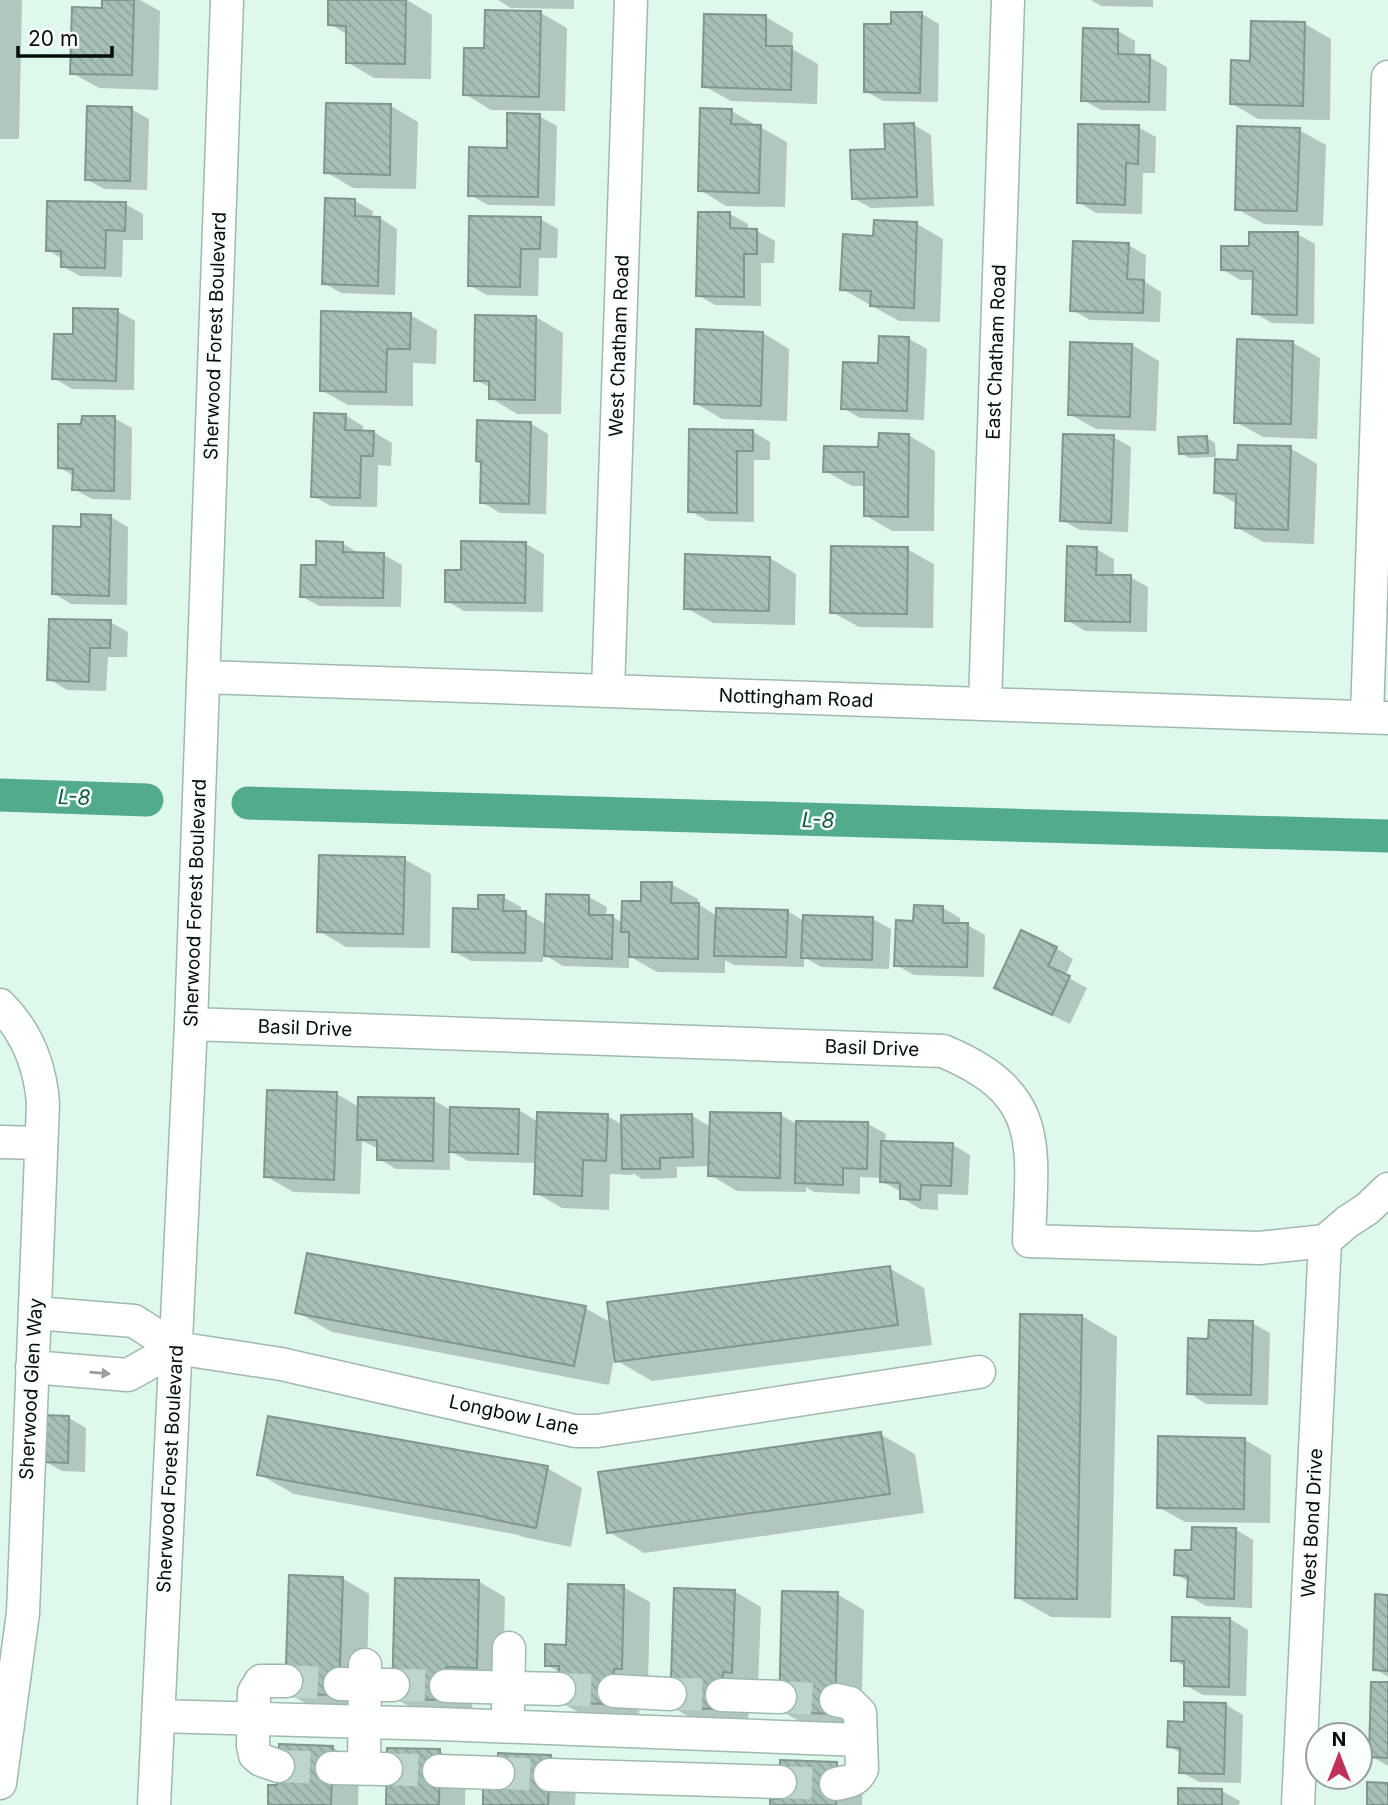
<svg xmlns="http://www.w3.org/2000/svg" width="1388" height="1805" font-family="Inter,sans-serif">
  <defs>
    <pattern id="building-back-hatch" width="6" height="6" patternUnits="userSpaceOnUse" patternTransform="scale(1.75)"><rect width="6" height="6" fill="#a7c0b5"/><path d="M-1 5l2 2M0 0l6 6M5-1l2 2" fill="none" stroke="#8ea49a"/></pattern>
  </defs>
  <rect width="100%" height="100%" fill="#def8ec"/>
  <path fill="#0003" d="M0,0H22L19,139H0Z
    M104,0H140L160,11L158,90L99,88L72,73L104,10Z
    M330,0H407L432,15L431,79L374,78L347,62L348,35L330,24Z
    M498,0H574V9L511,8Z
    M1091,0H1153V7L1101,6Z
    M541,13L567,28L565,111L491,110L465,94L486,50Z
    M922,14L939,24L938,102L883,101L865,91L893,26Z
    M766,17L793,33L792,49L818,64L817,104L731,101L704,86Z
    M1305,24L1331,39L1330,120L1258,119L1231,103Z
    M1118,31L1135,41V57H1149L1167,67L1166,111L1101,110L1083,100Z
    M327,105L391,106L418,122L416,189L353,188L326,172Z
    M131,109L149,119L147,190L104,189L86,179Z
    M731,111L787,142L785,207L726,206L700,190Z
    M539,116L557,126L555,206L488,205L470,195Z
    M914,125L931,135L934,206L871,208L853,198Z
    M1138,127L1156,137L1155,173H1143L1142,214L1096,213L1078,202Z
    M1299,130L1326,145L1323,226L1264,224L1237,209Z
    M326,200L355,201L373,211L372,218H380L397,229L395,295L341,293L324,283Z
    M125,204L143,214V240H123L122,277L80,276L62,266V259L48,250Z
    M700,214H730L748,224V230L757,231L775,241L774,263H761V306L715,305L698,295Z
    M540,219L558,229L557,258H539L538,296L487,295L469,285Z
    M917,224L943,239L940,322L899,321L842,289L875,237Z
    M1297,234L1315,244L1314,324L1272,323L1254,313V280H1240L1222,269L1251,247Z
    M1128,245L1146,255L1145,282L1161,292L1160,322L1090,320L1072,310Z
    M117,311L135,321L134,390L72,389L54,378L75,336Z
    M410,315L437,330L436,364L413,363V406L348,405L321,390Z
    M536,317L563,333L561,414H517L491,398V388L476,380Z
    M763,333L789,349L787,421L722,419L695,403Z
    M880,338L909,339L927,349L924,420L860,418L843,408L880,364Z
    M1072,343L1132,345L1159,361L1156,431L1096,429L1069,414Z
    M1293,343L1320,358L1317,439L1263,437L1236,422Z
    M345,415L363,426V432H374L392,443L391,466L378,465L377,507L331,506L313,496Z
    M114,418L132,428L131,500L92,499L74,489V476L59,467L83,426Z
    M530,423L548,434L546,514L500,513L482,502L483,463Z
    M752,431L770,442V460H754V522L708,521L690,511Z
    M908,435L935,451L934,531H892L865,515L866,486H852L825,471Z
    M1113,437L1131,447L1128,532L1080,530L1062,520Z
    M1207,438L1215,443L1216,457L1189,458L1181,453Z
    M1290,448L1317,464L1314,544L1263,542L1236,527L1237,504L1216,492L1239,461Z
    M111,517L128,527L127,605L71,604L53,593L83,529Z
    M342,543L360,554L384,555L402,565L401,607L319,606L301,596L317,567Z
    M526,544L544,554L543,612L464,611L447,601L462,572Z
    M907,549L934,564L933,628L859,627L832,612Z
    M1096,549L1114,559V577H1130L1148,587L1147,632L1085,631L1067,620Z
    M770,558L796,574L795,625L713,623L686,608Z
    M110,622L128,632L127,657H108L106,691L67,690L49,679Z
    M404,859L431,874L430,948L346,947L319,931Z
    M671,884L698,899V904L717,916L787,911L804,921L805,917L873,919L891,929L889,969L821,967L804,957V967L734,965L725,960V973L657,972L629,956V968L563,966L543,954V962L471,961L453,951L480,911L503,897L521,907V913H525L547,925L589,897L607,907L606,917H613L623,923L643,902Z
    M943,908L960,918V925H967L985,935L984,977L914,975L896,965L915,922Z
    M1056,948L1073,959L1065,976L1087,988L1070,1024L1014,997Z
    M337,1094L359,1107L433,1100L451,1110H519L538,1122L607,1116L623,1125L692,1116L711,1127L781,1115L798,1125L868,1124L886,1134L885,1143L953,1145L970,1155L968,1195L938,1194V1210L920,1209L902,1198V1192L881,1181L882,1178L860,1177V1194L814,1192L806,1187V1192L737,1191L710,1175V1166L677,1167V1178L642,1179L633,1173V1175L610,1174L609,1210L562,1208L536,1193L537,1163L468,1161L450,1151V1170L396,1169L379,1159V1149L362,1141L360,1194L293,1192L266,1176Z
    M889,1268L924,1288L932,1345L652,1381L614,1359L609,1385L332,1332L297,1312L585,1308L612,1323Z
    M1082,1316L1117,1337L1111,1618L1051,1617L1016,1597Z
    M1252,1323L1270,1333L1268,1405L1206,1404L1189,1393L1210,1341Z
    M69,1418L86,1428L85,1472L62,1471L44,1461Z
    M880,1434L915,1454L924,1513L644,1553L609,1532Z
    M1245,1440L1271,1455L1270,1523L1185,1522L1158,1507Z
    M547,1468L582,1488L571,1547L523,1537L519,1535L294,1494L259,1474Z
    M1235,1529L1253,1540L1252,1608L1206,1606L1189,1596V1582L1176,1574L1192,1552Z
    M342,1578L369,1594L366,1709L314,1708L287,1693Z
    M478,1581L505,1597L503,1682H473L472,1715L421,1713L394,1698Z
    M623,1587L650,1602L648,1684L640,1683L639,1718L587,1717L560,1702L561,1673L547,1665L568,1646Z
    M734,1591L761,1607L758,1687H750L748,1724L698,1722L672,1707Z
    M837,1594L864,1610L861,1728L808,1726L781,1711Z
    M1388,1597V1677L1375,1669Z
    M1230,1619L1248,1630L1246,1696L1203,1695L1185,1685L1186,1667L1173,1660Z
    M1388,1684V1766L1371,1756Z
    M1226,1705L1243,1715L1241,1783L1199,1782L1181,1772L1182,1754L1169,1746L1185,1724Z
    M332,1747L359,1763L358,1805H270L279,1787Z
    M439,1751L466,1766L465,1805H387Z
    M550,1756L577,1772L575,1805H484L499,1791Z
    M836,1764L863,1779L862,1805H772Z
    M1222,1791L1240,1801L1239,1805H1179Z"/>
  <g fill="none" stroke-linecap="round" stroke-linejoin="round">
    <path stroke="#52ac8b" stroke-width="33" d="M0,795L147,800
      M248,803L1388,836"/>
  </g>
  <path fill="url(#building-back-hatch)" stroke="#7f978c" stroke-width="2" d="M102,0H134L132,75L70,74L72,7L102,8Z
    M328,0H406L405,64L346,63V26L328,25Z
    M485,10L541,11L539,97L463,95L464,48H484Z
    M891,12H922L920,93L864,92V24H891Z
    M704,14L766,15V46H792L791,90L702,87Z
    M1251,21L1305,22L1303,106L1230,104L1231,60L1250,61Z
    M1083,28L1118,29V54L1150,55L1149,102L1081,101Z
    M326,103L391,104L390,175L324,173Z
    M87,106L132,107L130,181L85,180Z
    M700,108L732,109L731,124L761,125L759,193L698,191Z
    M507,113L540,114L538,197L468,196L469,147L507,148Z
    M914,123L917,197L852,199L850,150L885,149L884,124Z
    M1078,124L1139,125L1138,164L1126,163L1125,205L1077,203Z
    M1237,126L1300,128L1297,211L1235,210Z
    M325,198L355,199V216L380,217L378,286L322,284Z
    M47,201L126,202L125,231L106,230L105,268L61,267V251H46Z
    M698,212H730V228L757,229V254H744V297L696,296Z
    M469,216L541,217L540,249H521L520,287L468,286Z
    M874,220L917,222L914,308L870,306L871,291L840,290L843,234L873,236Z
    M1249,232H1298L1297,315L1252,314L1253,271L1221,270V246H1249Z
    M1073,241L1129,243L1127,279L1144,280L1143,313L1070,311Z
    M73,308L118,309L116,381L52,379L54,334H73Z
    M321,311L411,313L410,349H387L386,392L320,391Z
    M475,315L536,316L535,400L489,399V381H474Z
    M696,329L763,332L761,406L694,404Z
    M879,336L909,337L907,411L841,409L843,362L878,363Z
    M1237,339L1293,341L1291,424L1234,423Z
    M1070,342L1132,344L1130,417L1068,415Z
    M314,413L346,414L345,430L374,431L373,456H361L360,498L311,497Z
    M82,416H115L114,491L72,490L73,469L58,468V424H81Z
    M477,420L531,422L529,504L480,503L481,462L476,461Z
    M689,429L753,430V451H737V513L688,512Z
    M879,433L909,434L908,517L864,516V472H823L824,446L878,447Z
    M1063,434L1114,435L1111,523L1060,521Z
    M1207,436L1208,453L1179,454L1178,437Z
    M1238,445L1291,446L1288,530L1235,528L1236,494L1214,493L1215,459L1237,460Z
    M81,514L111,515L109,596L52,594L53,526L81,527Z
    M316,541L343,542V552L384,553L383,598L300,597L301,565H316Z
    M461,541L526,542L525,603L445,602V570H461Z
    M831,546L908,547L907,614L830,613Z
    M1067,546L1097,547L1096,575H1131L1130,622L1065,621Z
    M685,554L770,557L769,611L684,609Z
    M49,619L111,620L110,648H90L89,682L47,680Z
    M319,855L405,857L403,934L317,932Z
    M641,882H672L671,903H699L698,959L629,957V932H621L622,901H641Z
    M546,894L589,895V915H613L612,959L544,956Z
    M478,895H504L503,911H526L525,953L452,952L453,908L478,909Z
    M914,905L943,906V923H968L967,967L894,966L896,920L913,921Z
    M716,908L788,910L786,957L714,956Z
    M803,915L873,917L872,960L801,958Z
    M1021,930L1057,947L1048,966L1070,976L1052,1015L994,988Z
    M267,1090L337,1092L334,1180L264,1177Z
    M358,1097L434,1098L433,1161L377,1160V1140H357Z
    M450,1107L519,1109L518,1154L449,1152Z
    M537,1112L608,1114L606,1161L583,1160L582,1196L534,1194Z
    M710,1112L781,1113L780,1178L708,1176Z
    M692,1114L693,1157L660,1158V1169H622L621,1115Z
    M796,1121L868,1122L867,1169L843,1168V1185L795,1183Z
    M881,1141L953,1143L951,1186L921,1185L920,1200L900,1199V1183L880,1182Z
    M307,1253L586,1306L574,1366L295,1313Z
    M890,1266L898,1325L615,1362L607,1302Z
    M1020,1314L1082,1315L1077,1599L1015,1598Z
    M1209,1320L1253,1321L1251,1395L1187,1394L1188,1338L1208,1339Z
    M43,1415L69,1416L68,1463L43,1462Z
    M268,1416L548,1466L536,1528L486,1518V1517L257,1475Z
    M881,1432L890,1494L607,1533L598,1472Z
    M1158,1436L1245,1438L1244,1509L1157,1508Z
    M1192,1527L1236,1528L1234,1599L1187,1597L1188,1576L1174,1575L1175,1550H1191Z
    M289,1575L343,1577L339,1695L285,1694Z
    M395,1578L479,1580L477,1668L446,1667L445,1700L392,1699Z
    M568,1584L624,1585L622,1669H614L613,1704L558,1703L559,1666H545V1644L566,1645Z
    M674,1588L735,1590L732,1673L723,1672L722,1709L670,1708Z
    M782,1591L838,1592L835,1714L779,1712Z
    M1375,1594L1388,1595V1671L1373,1670Z
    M1172,1617L1230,1618L1229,1687L1184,1686V1661H1171Z
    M1371,1682H1388V1758L1369,1757Z
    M1184,1702L1226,1703L1224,1774L1179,1773L1180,1748L1167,1747L1168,1721L1184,1722Z
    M279,1744L333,1746L331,1805H268V1785H277Z
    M387,1748L440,1749L439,1805H386Z
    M498,1753L551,1755L548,1805H483V1788L497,1789Z
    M780,1760L837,1762L836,1805H770V1799H779Z
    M1367,1782L1388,1783V1805H1367Z
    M1178,1788L1222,1789V1805H1178Z"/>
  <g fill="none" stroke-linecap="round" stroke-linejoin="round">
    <path stroke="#bdd5ca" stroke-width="32" stroke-dasharray="32 16" stroke-linecap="butt" d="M286,1681L340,1684
      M393,1685L446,1686
      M559,1689L614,1691
      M670,1694L722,1695
      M780,1697L836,1700
      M278,1766L332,1768
      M386,1769L439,1771
      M498,1773L550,1775
      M780,1782L836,1784"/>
    <g stroke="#a0b9ae" stroke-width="35">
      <path id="minor" d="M204,677L1388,718
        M608,691L631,0
        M985,704L1008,0
        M1367,717L1388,77
        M0,1005C27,1032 40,1065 43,1103L23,1613L0,1783
        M191,1024L943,1051C1046,1094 1032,1145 1029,1241L1259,1248L1325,1241L1347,1222L1367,1209L1388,1189
        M0,1142L41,1143
        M35,1313L134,1321L176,1348L281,1364L575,1431H597L979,1372
        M32,1367L128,1375L176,1348
        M340,1684L393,1685
        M446,1686L559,1689
        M614,1691L670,1694
        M722,1695L780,1697
        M836,1700L850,1703L860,1713L862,1769C856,1782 849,1781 836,1784
        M508,1708L509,1648
        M158,1716L440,1724L861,1740
        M278,1766L261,1760L255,1755L253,1746L254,1692L261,1681H286
        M332,1768L386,1769
        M364,1769L365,1665
        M439,1771L498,1773
        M550,1775L780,1782
        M154,1805L191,1024L227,0
        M1298,1805L1325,1241"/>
    </g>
    <use href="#minor" stroke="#fff" stroke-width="32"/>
  </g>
  <defs><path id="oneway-solid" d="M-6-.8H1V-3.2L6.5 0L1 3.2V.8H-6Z" transform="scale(1.75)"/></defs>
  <use fill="#9b9e9d" href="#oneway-solid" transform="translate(100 1373) rotate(5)"/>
  <g text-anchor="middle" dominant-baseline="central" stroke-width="5" stroke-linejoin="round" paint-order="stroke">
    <g font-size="19" fill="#050d0a" stroke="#fafffd">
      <text transform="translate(215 336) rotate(-88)">Sherwood Forest Boulevard</text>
      <text transform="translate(619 346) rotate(-88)">West Chatham Road</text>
      <text transform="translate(996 352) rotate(-88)">East Chatham Road</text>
      <text transform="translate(796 698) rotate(2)">Nottingham Road</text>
      <text transform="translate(195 903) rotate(-88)">Sherwood Forest Boulevard</text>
      <text transform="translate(305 1028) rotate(2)">Basil Drive</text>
      <text transform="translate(872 1048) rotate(2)">Basil Drive</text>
      <text transform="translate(31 1389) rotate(-87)">Sherwood Glen Way</text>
      <text transform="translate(514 1415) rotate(12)">Longbow Lane</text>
      <text transform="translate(170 1469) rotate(-87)">Sherwood Forest Boulevard</text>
      <text transform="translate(1312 1523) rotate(-87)">West Bond Drive</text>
    </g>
    <g font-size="21" font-style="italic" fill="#145b44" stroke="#fafffd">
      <text transform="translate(74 797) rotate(2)">L-8</text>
      <text transform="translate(818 820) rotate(2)">L-8</text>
    </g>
  </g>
  <g transform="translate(1339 1756)"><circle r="33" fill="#fafffd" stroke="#989e9c" stroke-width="2"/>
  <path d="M0-5L12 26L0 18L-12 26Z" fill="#c03159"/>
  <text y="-10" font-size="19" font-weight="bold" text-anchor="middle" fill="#050d0a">N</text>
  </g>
  <path d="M18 46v10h94v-10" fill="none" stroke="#050d0a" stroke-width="3.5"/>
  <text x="28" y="46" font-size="21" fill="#050d0a" stroke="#fafffd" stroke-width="5" paint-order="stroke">20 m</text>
</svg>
